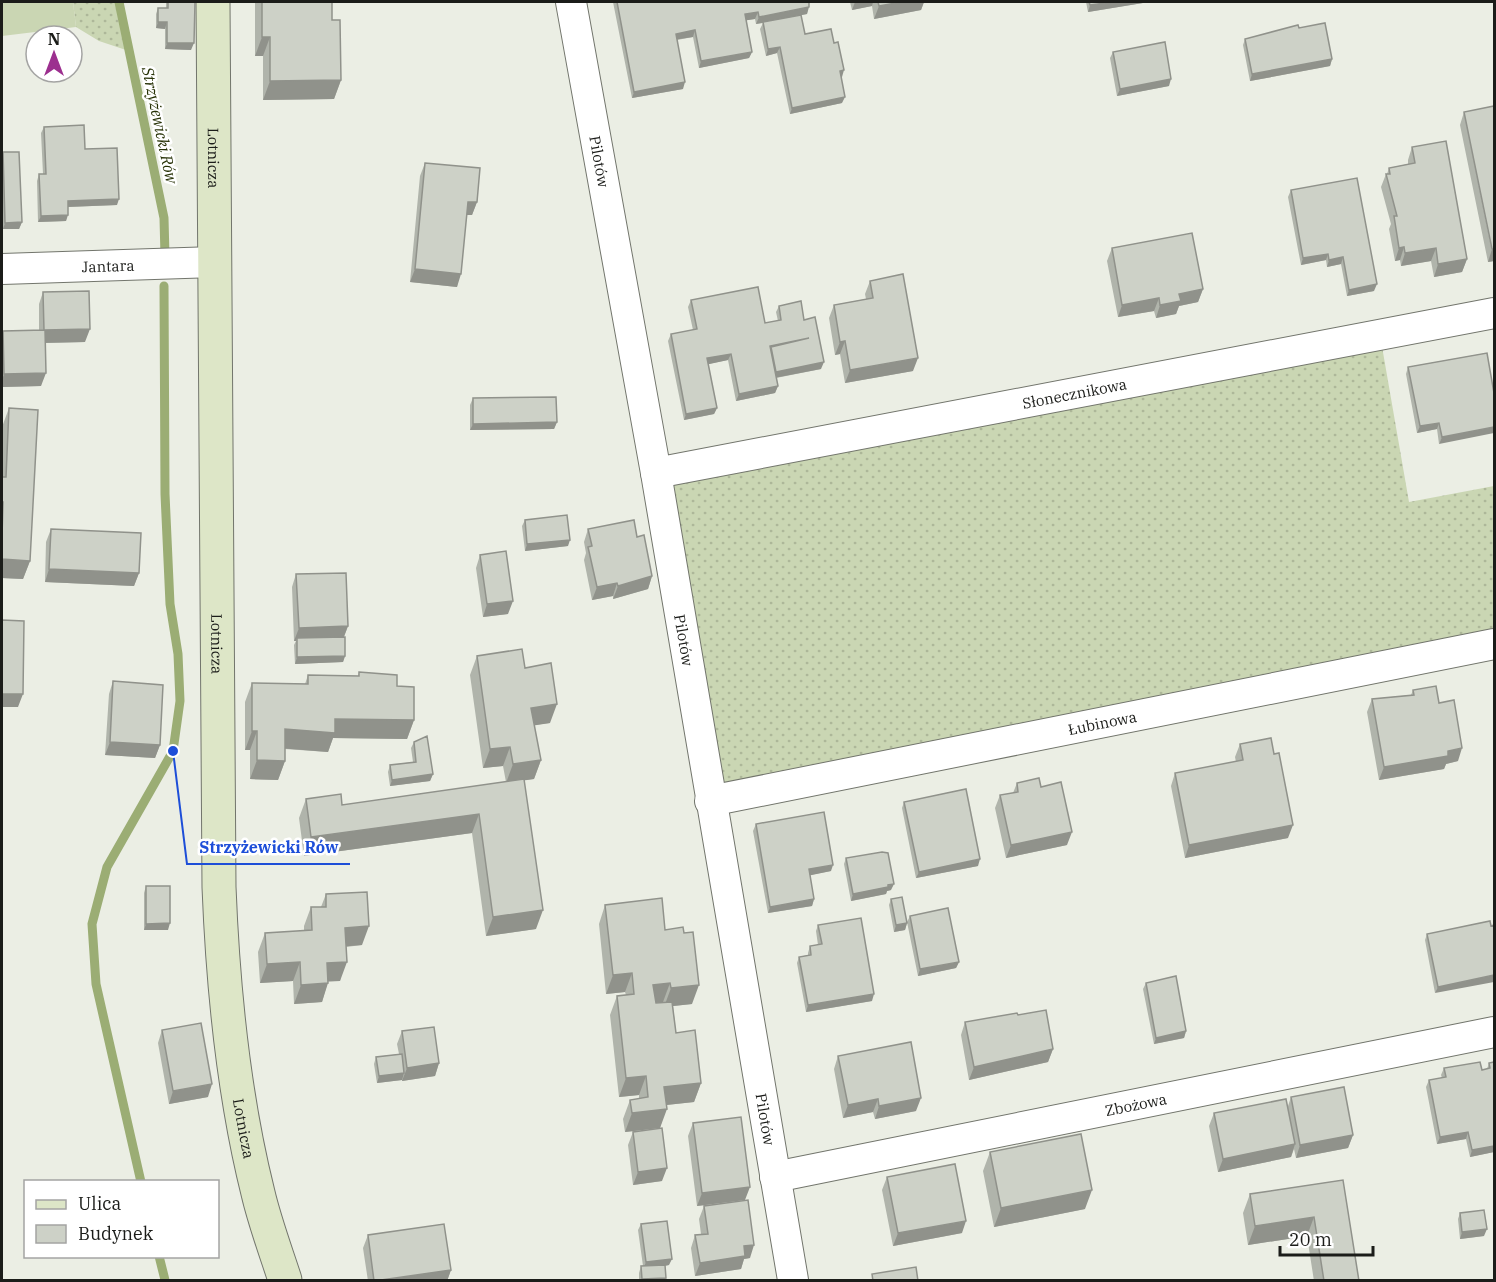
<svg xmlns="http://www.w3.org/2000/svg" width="1496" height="1282" font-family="'IBM Plex Serif',serif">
  <defs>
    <pattern id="grass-dots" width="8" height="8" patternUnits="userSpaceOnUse" patternTransform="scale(1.5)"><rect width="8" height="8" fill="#cad6b3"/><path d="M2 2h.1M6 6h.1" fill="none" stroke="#adb799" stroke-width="1.8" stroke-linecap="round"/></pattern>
  </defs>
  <rect width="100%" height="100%" fill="#ebeee4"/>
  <path fill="url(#grass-dots)" d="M73,2H119L129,51L99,41L76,27Z
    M1380,335L1409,502L1494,486V644L710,801L656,473Z"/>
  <path fill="#cad6b3" d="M2,2H73L76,27L2,36Z"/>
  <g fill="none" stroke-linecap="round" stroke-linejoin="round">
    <path stroke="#9bad74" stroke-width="9" d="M119,2L164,218L165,256
      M141,1182L96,984L92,924L107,867L173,751L180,701L178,654L170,604L165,494L164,286
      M159,1256L165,1280"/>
    <g stroke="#72756c" stroke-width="32">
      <g id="street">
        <path id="s1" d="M571,2L656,473L793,1280"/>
        <path id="s2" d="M2,269L215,262"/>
        <path id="s3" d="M656,473L1494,313"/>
        <path id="s4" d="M710,801L1494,644"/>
        <path id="s5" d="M775,1177L1494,1032"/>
      </g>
    </g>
    <g stroke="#72756c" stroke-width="35">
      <g id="secondary">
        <path id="s6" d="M213,2L219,887C223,989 233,1093 258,1193C265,1223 276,1252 285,1280"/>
      </g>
    </g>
    <use href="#street" stroke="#fff" stroke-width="30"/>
    <use href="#secondary" stroke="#dde6c7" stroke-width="33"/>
  </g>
  <path fill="#b0b4ab" d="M166,2H195L191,50L165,49V29L156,28V14L158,8H166Z
    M255,2H332V20L341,80L334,99L263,100V56H255Z
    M613,2H809L807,14L801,15L805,34L842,77H841L842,103L790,114L777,53L766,56L760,29L763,23L756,24L755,19L746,20L752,52L749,58L699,68L693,37L677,40L683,89L632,98Z
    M850,2H924L921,10L874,19L872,6L852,10Z
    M1086,2H1149L1088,12Z
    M1299,28L1332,59L1330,66L1250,81L1243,45L1245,39Z
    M1113,52L1169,86L1117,96L1110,58Z
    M1464,112L1494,261L1488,262L1460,125Z
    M44,127L85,149L117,205L68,207L66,221L38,222L37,181L39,174H43L41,133Z
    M1412,147L1467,259L1462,272L1434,277L1431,261L1401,266L1400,260L1395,261L1389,229L1391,224L1381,187L1386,174H1387L1389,168L1408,164V160Z
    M3,152L22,222L19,229H3L2,156Z
    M425,163L477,202L472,215H467L457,287L410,282L420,176Z
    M1291,190L1374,291L1347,296L1341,264L1327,267L1326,260L1301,265L1288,197Z
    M1112,248L1203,289L1198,302L1179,306L1176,314L1156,318L1154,311L1118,317L1107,261Z
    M870,281L913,371L845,383L840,354L835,355L829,318L834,305L866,299L865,294Z
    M43,292L85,342L45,343L41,386L2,387V335L3,331L39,330V304Z
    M691,300L765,323L778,321L776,312L779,306L804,320L821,369L776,378L778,386L775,393L736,401L728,360L708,364L717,408L714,414L684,420L668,341L671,334L693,330L688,307Z
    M1487,353L1439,444L1437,429L1417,433L1406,374L1408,367Z
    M473,398L557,422L554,429L470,430V405Z
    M9,408L30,561L23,579L2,578V427Z
    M525,520L568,546L525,551L522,526Z
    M51,529L139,573L134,586L45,582L46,542Z
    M588,529L637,537L652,576L648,589L613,599V596L592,600L584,560L586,553L584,542Z
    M480,555L508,614L483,617L476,568Z
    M296,574L348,626L344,637L345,656L343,662L295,664L294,645L296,641H294L292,587Z
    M477,656L525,668L550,723L534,725L541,760L534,779L524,780L536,929L486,936L472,833L304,856L299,818L306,799L342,805L506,782L503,766L483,768L470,675Z
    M359,672L397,686L414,720L407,739L333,738L328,752L285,749V761L278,780L250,779V750H245V702L252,683L305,684L308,675L358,676Z
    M113,681L160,745L155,758L105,755L109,694Z
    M1413,690L1439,703L1458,761L1446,764L1444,769L1379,780L1367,712L1372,699L1411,695Z
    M414,742L433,774L430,781L390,786L388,772L390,765L413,762L411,748Z
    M1240,744L1288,838L1185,858L1171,786L1175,773L1236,762L1235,757Z
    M1017,783L1041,787L1067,845L1006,858L995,808L1000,795L1013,793Z
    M904,802L978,866L916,878L902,808Z
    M756,824L831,871L810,875L814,899L812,906L768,913L753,831Z
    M846,858L891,890L887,891L886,894L851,901L844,864Z
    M146,886L168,930H144V893Z
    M326,894L362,945L346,947L340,981H328L322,1002L294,1004L293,981L260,983L258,952L265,933L304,931V926L311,907H321Z
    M891,899L907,923L905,930L894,932L889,905Z
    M605,905L665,930L692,1004L673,1006L676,1033L701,1083L694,1102L666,1105L660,1128L625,1132L623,1119L630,1100L639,1099V1095L619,1097L610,1015L617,996L626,995L625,992L606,994L599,924Z
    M910,916L959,962L956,968L918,976L907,922Z
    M818,925L872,1001L806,1012L797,963L799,957L808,955V953L810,946L818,945L816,931Z
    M1491,926L1435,993L1425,940L1427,934Z
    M1146,983L1186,1031L1184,1038L1154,1044L1143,989Z
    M1018,1015L1053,1049L1048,1062L969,1080L961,1035L965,1022Z
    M162,1030L208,1097L169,1104L158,1043Z
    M402,1031L439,1063L435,1076L402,1081V1080L377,1083L374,1064L376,1057L399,1054L397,1044Z
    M838,1056L916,1111L875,1119L873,1112L843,1118L834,1069Z
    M1494,1062V1152L1470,1157L1466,1139L1437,1144L1426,1087L1429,1080L1442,1078L1441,1075L1444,1068L1482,1070L1487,1069L1489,1063Z
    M1291,1097L1353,1135L1348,1148L1296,1158L1294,1149L1291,1157L1218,1172L1209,1126L1214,1113L1288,1106Z
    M693,1123L745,1200L697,1206L688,1136Z
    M633,1132L662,1181L633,1185L628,1145Z
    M990,1152L1085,1209L994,1227L983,1171Z
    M887,1177L962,1233L893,1246L882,1190Z
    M1343,1180L1359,1281H1314L1307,1236L1248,1245L1243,1213L1250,1194Z
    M704,1206L750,1258L744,1259L741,1269L695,1276L691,1248L695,1235L701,1234L699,1219Z
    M1460,1213L1484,1236L1460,1239L1458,1219Z
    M641,1224L669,1265L665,1266V1281H639V1273L641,1266H643L638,1230Z
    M368,1235L451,1270L447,1281H368L363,1248Z"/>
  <path fill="#90928b" d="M855,2H873L872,6L852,10Z
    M901,2H924L921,10L874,19L879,6Z
    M1113,2H1149L1088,12L1090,5Z
    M809,7L807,14L756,24L759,17Z
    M758,12L755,19L742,21L745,14Z
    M158,22H167L165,29L156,28Z
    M695,30L693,37L673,40L676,34Z
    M262,37H270L263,56H255Z
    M167,43H194L191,50L165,49Z
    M780,47L777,53L766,56L768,49Z
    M752,52L749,58L699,68L701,61Z
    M1332,59L1330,66L1250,81L1252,74Z
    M844,70L842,77H837L840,71Z
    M1171,79L1169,86L1117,96L1120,89Z
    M341,80L334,99L263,100L270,81Z
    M685,82L683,89L632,98L634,92Z
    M845,97L842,103L790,114L792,108Z
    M119,199L117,205L66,207L68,201Z
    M468,202H477L472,215H464Z
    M68,215L66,221L38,222L41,216Z
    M22,222L19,229H3L5,223Z
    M1404,247L1400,260L1395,261L1399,248Z
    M1436,248L1431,261L1401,266L1405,253Z
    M1492,249H1494V261L1488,262Z
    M1328,254L1326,260L1301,265L1303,258Z
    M1343,257L1341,264L1327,267L1329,260Z
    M1467,259L1462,272L1434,277L1438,264Z
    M415,269L461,274L457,287L410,282Z
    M1377,284L1374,291L1347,296L1349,290Z
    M1203,289L1198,302L1179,306L1176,314L1156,318L1160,305L1179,294Z
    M1159,298L1154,311L1118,317L1122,305Z
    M90,329L85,342L40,343L45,330Z
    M845,341L840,354L835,355L840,342Z
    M731,354L728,360L705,365L707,358Z
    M918,358L913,371L845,383L850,370Z
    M824,362L821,369L774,378L776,372Z
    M46,373L41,386L2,387V380L4,374Z
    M778,386L775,393L736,401L739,394Z
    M717,408L714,414L684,420L686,414Z
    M557,422L554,429L470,430L473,424Z
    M1439,423L1437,429L1417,433L1420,426Z
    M1494,427V433L1439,444L1442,437Z
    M570,540L568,546L525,551L527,544Z
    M2,559L30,561L23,579L2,578Z
    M49,569L139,573L134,586L45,582Z
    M652,576L648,589L613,599L618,586Z
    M617,583L613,596L592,600L597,587Z
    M513,601L508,614L483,617L487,604Z
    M348,626L343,639L297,638L296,641H294L299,628Z
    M345,656L343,662L295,664L297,657Z
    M2,694H23L18,707H2Z
    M557,704L550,723L524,727L531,708Z
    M335,719L414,720L407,739L333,738L328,752L278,748L285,729Z
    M252,731H257L250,750H245Z
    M110,742L160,745L155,758L105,755Z
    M510,747L503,766L483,768L490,749Z
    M1462,748L1458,761L1446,764L1444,769L1379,780L1384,767L1448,751Z
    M257,760L285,761L278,780L250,779Z
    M541,760L534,779L506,783L513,764Z
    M433,774L430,781L390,786L392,780Z
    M479,814L472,833L304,856L311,837Z
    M1293,825L1288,838L1185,858L1189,845Z
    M1072,832L1067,845L1006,858L1011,845Z
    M980,859L978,866L916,878L919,872Z
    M833,865L831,871L807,876L809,869Z
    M894,884L891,890L887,891L886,894L851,901L853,894Z
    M814,899L812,906L768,913L770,907Z
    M543,910L536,929L486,936L493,917Z
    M170,923L168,930H144L146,924Z
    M907,923L905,930L894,932L896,925Z
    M369,926L362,945L338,947L345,928Z
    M300,962L293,981L260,983L267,964Z
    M347,962L340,981L320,982L327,963Z
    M959,962L956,968L918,976L920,969Z
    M632,973L625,992L606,994L613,975Z
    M1494,975V982L1435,993L1438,987Z
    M328,983L322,1002L294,1004L301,985Z
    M670,983L663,1002L647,1004L653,985Z
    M699,985L692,1004L664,1007L671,988Z
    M874,994L872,1001L806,1012L808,1005Z
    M1186,1031L1184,1038L1154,1044L1156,1038Z
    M1053,1049L1048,1062L969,1080L974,1067Z
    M439,1063L435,1076L402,1081L407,1068Z
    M404,1073L402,1080L377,1083L379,1076Z
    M646,1076L639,1095L619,1097L626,1078Z
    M701,1083L694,1102L657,1106L664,1087Z
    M212,1084L208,1097L169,1104L173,1091Z
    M921,1098L916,1111L875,1119L879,1106Z
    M878,1099L873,1112L843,1118L848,1105Z
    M667,1109L660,1128L625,1132L632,1113Z
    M1468,1132L1466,1139L1437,1144L1440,1137Z
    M1353,1135L1348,1148L1296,1158L1300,1145Z
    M1295,1144L1291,1157L1218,1172L1223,1159Z
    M1494,1146V1152L1470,1157L1472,1150Z
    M667,1168L662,1181L633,1185L638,1172Z
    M750,1187L745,1200L697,1206L702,1193Z
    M1092,1190L1085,1209L994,1227L1001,1208Z
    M1314,1217L1307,1236L1248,1245L1255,1226Z
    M966,1221L962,1233L893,1246L898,1233Z
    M1487,1229L1484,1236L1460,1239L1462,1232Z
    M754,1245L750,1258L744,1259L741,1269L695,1276L700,1263L744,1246Z
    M672,1259L669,1265L643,1269L646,1262Z
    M451,1270L447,1281H376Z
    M666,1278L665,1281H641L642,1279Z"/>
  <path fill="#cdd1c7" stroke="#90928b" stroke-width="1.5" d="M168,2H195L194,43H167V22H158V8H168Z
    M262,2H332V20H340L341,80L270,81V37H262Z
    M617,2H809V7L759,17L758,12L745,14L752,52L701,61L695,30L676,34L685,82L634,92Z
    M878,2H901L879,6Z
    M1089,2H1113L1090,5Z
    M801,15L805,34L831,29L834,43L838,42L844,70L840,71L845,97L792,108L780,47L768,49L763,22Z
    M1325,23L1332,59L1252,74L1245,39L1298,25L1299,28Z
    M1165,42L1171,79L1120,89L1113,52Z
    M1494,106V249H1492L1464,112Z
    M84,125L85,149L117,148L119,199L68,201V215L41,216L39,174H46L44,127Z
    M1446,141L1467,259L1438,264L1436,248L1405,253L1404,247L1399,248L1394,216H1397L1386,174H1390L1389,168L1415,163L1412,147Z
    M3,152H19L22,222L5,223Z
    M425,163L480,168L477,202H468L461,274L415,269Z
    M1357,178L1377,284L1349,290L1343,257L1329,260L1328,254L1303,258L1291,190Z
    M1192,233L1203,289L1179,294L1181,301L1160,305L1159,298L1122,305L1112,248Z
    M903,274L918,358L850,370L845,341L840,342L834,305L873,298L870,281Z
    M758,287L765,323L781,320L779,306L801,301L804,320L815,317L824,362L776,372L771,347L809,338L770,346L778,386L739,394L731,354L707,358L717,408L686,414L671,334L697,329L691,300Z
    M89,291L90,329L45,330L46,373L4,374L3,331L44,330L43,292Z
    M1487,353L1494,393V427L1442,437L1439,423L1420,426L1408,367Z
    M556,397L557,422L473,424V398Z
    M9,408L38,410L30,561L2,559V537L3,502H2V477H6Z
    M567,515L570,540L527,544L525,520Z
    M634,520L637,537L644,535L652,576L618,586L617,583L597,587L588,547L592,546L588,529Z
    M51,529L141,533L139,573L49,569Z
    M506,551L513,601L487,604L480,555Z
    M346,573L348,626L299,628L296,574Z
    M2,620L24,621L23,694H2Z
    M345,637V656L297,657V638Z
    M522,649L525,668L551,663L557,704L531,708L541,760L513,764L510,747L490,749L477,656Z
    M359,672L397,675V686L414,687V720L335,719V733L285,729V761L257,760V731H252V683L308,684V675L359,676Z
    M113,681L163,685L160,745L110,742Z
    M1436,686L1439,703L1454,700L1462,748L1448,751V756L1384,767L1372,699L1414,695L1413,690Z
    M427,736L433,774L392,780L390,765L416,762L414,742Z
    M1271,738L1274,754L1279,753L1293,825L1189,845L1175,773L1243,760L1240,744Z
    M1039,778L1041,787L1061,782L1072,832L1011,845L1000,795L1018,792L1017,783Z
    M524,779L543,910L493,917L479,814L311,837L306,799L341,794L342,805Z
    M966,789L980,859L919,872L904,802Z
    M824,812L833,865L809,869L814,899L770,907L756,824Z
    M882,852L888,853L894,884L888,885V887L853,894L846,858Z
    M146,886H170V923L146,924Z
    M367,892L369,926L345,928L347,962L327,963L328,983L301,985L300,962L267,964L265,933L312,930L311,907H326V894Z
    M902,897L907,923L896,925L891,899Z
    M662,898L665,930L683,927L684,933L693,932L699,985L671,988L670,983L653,985L656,1003L672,1002L676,1033L695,1030L701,1083L664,1087L667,1109L632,1113L630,1100L648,1097L646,1076L626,1078L617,996L634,994L632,973L613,975L605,905Z
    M948,908L959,962L920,969L910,916Z
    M861,918L874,994L808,1005L799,957L811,955L810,946L822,944L818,925Z
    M1490,921L1491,926L1494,925V975L1438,987L1427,934Z
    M1176,976L1186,1031L1156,1038L1146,983Z
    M1046,1010L1053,1049L974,1067L965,1022L1017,1013L1018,1015Z
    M201,1023L212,1084L173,1091L162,1030Z
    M434,1027L439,1063L407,1068L402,1031Z
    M911,1042L921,1098L879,1106L878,1099L848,1105L838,1056Z
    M402,1054L404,1073L379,1076L376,1057Z
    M1480,1062L1482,1070L1490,1068L1489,1063L1494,1062V1146L1472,1150L1468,1132L1440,1137L1429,1080L1446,1077L1444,1068Z
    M1344,1087L1353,1135L1300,1145L1291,1097Z
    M1286,1099L1295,1144L1223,1159L1214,1113Z
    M741,1117L750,1187L702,1193L693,1123Z
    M662,1128L667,1168L638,1172L633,1132Z
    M1081,1134L1092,1190L1001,1208L990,1152Z
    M955,1164L966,1221L898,1233L887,1177Z
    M1343,1180L1359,1281H1324L1314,1217L1255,1226L1250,1194Z
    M748,1200L754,1245L744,1246L745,1256L700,1263L695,1235L708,1234L704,1206Z
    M1484,1210L1487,1229L1462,1232L1460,1213Z
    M667,1221L672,1259L646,1262L641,1224Z
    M444,1224L451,1270L374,1281L368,1235Z
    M665,1265L666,1278L642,1279L641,1266Z
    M916,1267L918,1281H873L872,1274Z"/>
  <g text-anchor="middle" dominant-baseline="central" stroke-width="5" stroke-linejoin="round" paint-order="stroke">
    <g font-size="15" fill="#1b1c19" stroke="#fff">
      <text stroke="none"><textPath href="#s6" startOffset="156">Lotnicza</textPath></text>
      <text stroke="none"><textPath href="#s1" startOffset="162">Pilotów</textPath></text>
      <text stroke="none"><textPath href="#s2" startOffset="106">Jantara</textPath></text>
      <text stroke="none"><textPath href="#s3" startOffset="426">Słonecznikowa</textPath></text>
      <text stroke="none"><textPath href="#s1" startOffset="648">Pilotów</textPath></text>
      <text stroke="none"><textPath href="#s6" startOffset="642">Lotnicza</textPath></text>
      <text stroke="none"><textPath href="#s4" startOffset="400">Łubinowa</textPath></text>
      <text stroke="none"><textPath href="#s5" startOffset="368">Zbożowa</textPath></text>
      <text stroke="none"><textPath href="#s1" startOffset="1134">Pilotów</textPath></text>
      <text stroke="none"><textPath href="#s6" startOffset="1128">Lotnicza</textPath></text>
    </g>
    <g font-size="16" font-style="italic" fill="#263105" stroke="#fff">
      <text transform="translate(160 125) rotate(78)">Strzyżewicki Rów</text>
    </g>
  </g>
  <path fill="none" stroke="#1d4ed8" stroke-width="2" d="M173 751L187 864H350"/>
  <circle fill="#1d4ed8" stroke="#fff" stroke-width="2" cx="173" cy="751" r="6"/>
  <g font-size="16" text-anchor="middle" font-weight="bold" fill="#1d4ed8" stroke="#fff" stroke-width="5" stroke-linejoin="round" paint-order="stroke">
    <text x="269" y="853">Strzyżewicki Rów</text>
  </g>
  <rect width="1496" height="1282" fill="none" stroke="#1b1c19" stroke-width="6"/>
  <rect x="24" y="1180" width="195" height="78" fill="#ffffff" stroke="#a4a4a3" stroke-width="1.5"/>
  <rect x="36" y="1200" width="30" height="9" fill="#dde6c7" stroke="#a4a4a3" stroke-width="1.5"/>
  <text x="78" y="1210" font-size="18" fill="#1b1c19">Ulica</text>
  <rect x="36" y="1225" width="30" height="18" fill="#cdd1c7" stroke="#a4a4a3" stroke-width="1.5"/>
  <text x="78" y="1240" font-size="18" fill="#1b1c19">Budynek</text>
  <g transform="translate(54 54)"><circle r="28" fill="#ffffff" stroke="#a4a4a3" stroke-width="1.5"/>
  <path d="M0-4.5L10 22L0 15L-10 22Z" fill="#9c2f8f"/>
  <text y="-9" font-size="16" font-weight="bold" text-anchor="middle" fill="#1b1c19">N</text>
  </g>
  <path d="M1280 1246v9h93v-9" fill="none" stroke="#1b1c19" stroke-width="3"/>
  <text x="1289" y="1246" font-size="18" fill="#1b1c19" stroke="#ffffff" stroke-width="4.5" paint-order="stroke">20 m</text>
</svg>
